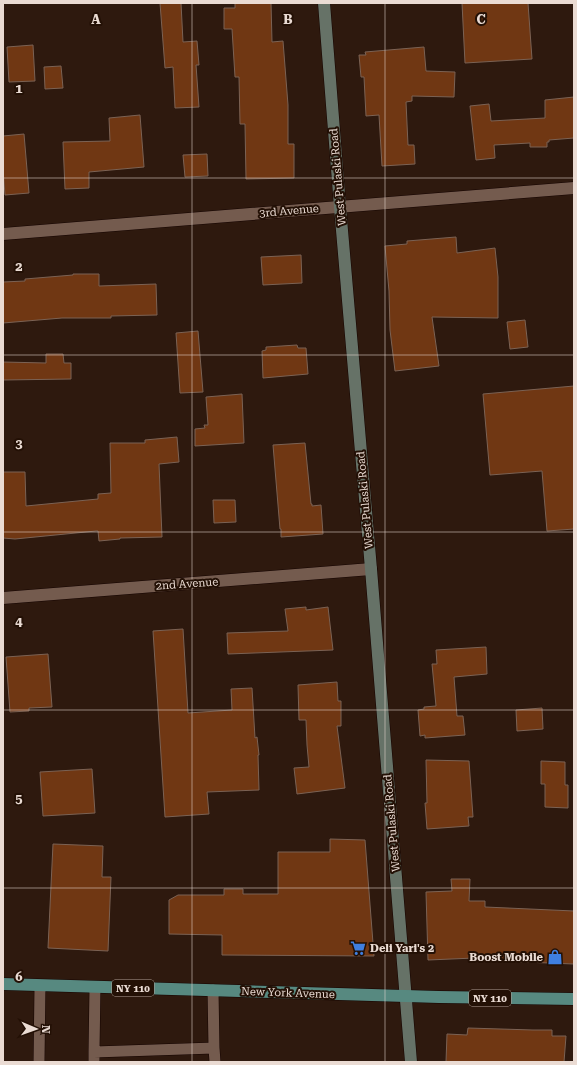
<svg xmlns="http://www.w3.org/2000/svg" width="577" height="1065" font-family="'Roboto Serif',serif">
  <rect width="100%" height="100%" fill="#2e190e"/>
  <path fill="#703713" stroke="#7b6254" d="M160,3H181L183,42L197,41L199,65H196L199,107L175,108L173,67L165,68Z
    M235,3H271L272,42L283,41L288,105V144H294V178L246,179L245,124H240L239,77H235L232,29H224V8H235Z
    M462,3H528L532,59L465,63Z
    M33,45L35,81L9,82L7,47Z
    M424,47L426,71L455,72L454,97L412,96V101L406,102L408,145H414L415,164L382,166L379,115L366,116L364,77H361L359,55H366L365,52Z
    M61,66L63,88L45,89L44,67Z
    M574,97V138L549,140V142H547V147H530V143L494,145L495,158L476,160L470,106L489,104L491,121L545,118V100Z
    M140,115L144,167L89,172V188L65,189L63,142L110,141L109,118Z
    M24,134L29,193L5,195L3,170V136Z
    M207,154L208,176L185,177L183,155Z
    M456,237L457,253L495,248L498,277V318L432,317L439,366L395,371L390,330L389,291L385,246L407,244V241Z
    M301,255L302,283L263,285L261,257Z
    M73,274H99V286L156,284L157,315L111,316V318H62L3,323V282L25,281V279L73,275Z
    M525,320L528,347L510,349L507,322Z
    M198,331L203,392L180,393L176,333Z
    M297,345L298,348H306L308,374L263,378L262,351L266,350V347Z
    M46,354H63L64,363H71V379L3,380V362L46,363Z
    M574,386V529L547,531L542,471L490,475L483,394Z
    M242,394L244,443L195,446V429L205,428L204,425H208L206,397Z
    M177,437L179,462L159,464L162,537L120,538V539L99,541L98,531H96L15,539L3,538V472H25L26,506L98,499V494L111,493L110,443H145V440Z
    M305,443L311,504H312V506L321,505L323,534L281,537V529H280L273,445Z
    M213,500H235L236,522L214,523Z
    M306,607V610L328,607L333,650L228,654L227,633L288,631L285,609Z
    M183,629L188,713L232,710L231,689L252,688L255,738L257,737L259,755H258L259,790L207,792L209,814L165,817L153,631Z
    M486,647L487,674L454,677L457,716H463L465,735L425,738V735L420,736L418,710L424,709V707L436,706L432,664H437L436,650Z
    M48,654L52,707L29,708V711L10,712L6,657Z
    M337,682L338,701H341V726H337L345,788L297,794L294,768L309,767L307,745L306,720H299L298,685Z
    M542,708L543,729L517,731L516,710Z
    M426,760L469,761L473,817H468L469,826L427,829L425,803H427Z
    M541,761L565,762V785H568V808L545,807V784H541Z
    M92,769L95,813L43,816L40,772Z
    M330,839L365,840L374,956L222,955V935L169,934V900L178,895H224V889H243V894H278V852H330Z
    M53,844L103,846L102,877H111L108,951L48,948Z
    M451,879H470L469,901H485V907L574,911V964L498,961V957L428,960L426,892L452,891Z
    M468,1028L533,1030H552V1036H566L564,1062H446L447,1034L467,1035Z"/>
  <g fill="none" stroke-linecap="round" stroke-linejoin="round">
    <g stroke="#150400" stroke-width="12">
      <path id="lane" d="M214,1048L215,1062
        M94,1052L95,987
        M39,1062L40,986
        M94,1062V1052L214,1048L213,990"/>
    </g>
    <g stroke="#150400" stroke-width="13">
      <path id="street" d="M3,234L574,188
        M3,598L371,569"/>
    </g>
    <g stroke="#150400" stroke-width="13">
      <path id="secondary" d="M324,3L340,207L371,569L411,1062"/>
    </g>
    <g stroke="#150400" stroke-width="13">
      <path id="primary" d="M3,984L439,997L574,999"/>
    </g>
    <use href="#lane" stroke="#745b4e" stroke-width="11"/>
    <use href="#street" stroke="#745b4e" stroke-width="12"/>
    <use href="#secondary" stroke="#667267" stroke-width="12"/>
    <use href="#primary" stroke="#578980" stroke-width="12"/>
  </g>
  <path fill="none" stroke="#eadbd3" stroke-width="1" stroke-opacity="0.55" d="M192,3V1062M385,3V1062M3,178H574M3,355H574M3,532H574M3,710H574M3,888H574"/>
  <defs>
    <g id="supermarket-bare" transform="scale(1.2)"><path d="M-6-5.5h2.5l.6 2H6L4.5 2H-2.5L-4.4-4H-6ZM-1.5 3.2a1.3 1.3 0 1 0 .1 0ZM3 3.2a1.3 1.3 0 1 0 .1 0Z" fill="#3f7fe0" stroke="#231005" stroke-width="2.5" paint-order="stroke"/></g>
    <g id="shop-bare" transform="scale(1.2)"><path d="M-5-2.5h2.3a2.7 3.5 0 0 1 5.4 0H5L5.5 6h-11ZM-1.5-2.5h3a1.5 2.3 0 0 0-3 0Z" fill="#3f7fe0" stroke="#231005" stroke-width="2.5" paint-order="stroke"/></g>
  </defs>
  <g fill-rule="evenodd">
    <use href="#supermarket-bare" x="358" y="948"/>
    <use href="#shop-bare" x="555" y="957"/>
  </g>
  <g text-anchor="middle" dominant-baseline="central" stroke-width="4" stroke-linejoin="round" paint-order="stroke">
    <g fill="#231005" stroke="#ae9e95" stroke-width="1">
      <rect x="112" y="980" width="42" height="16" rx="3"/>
      <rect x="469" y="990" width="42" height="16" rx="3"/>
    </g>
    <g font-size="10" font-weight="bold" fill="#eadbd3">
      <text x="133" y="988">NY 110</text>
      <text x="490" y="998">NY 110</text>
    </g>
    <g font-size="11" fill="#eadbd3" stroke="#231005">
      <text transform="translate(338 177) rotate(-95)">West Pulaski Road</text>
      <text transform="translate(289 211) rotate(-5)">3rd Avenue</text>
      <text transform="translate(365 500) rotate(-95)">West Pulaski Road</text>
      <text transform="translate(187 584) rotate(-4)">2nd Avenue</text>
      <text transform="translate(392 823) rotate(-95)">West Pulaski Road</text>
      <text transform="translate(288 993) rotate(2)">New York Avenue</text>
    </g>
    <g font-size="11" font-weight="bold" fill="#eadbd3" stroke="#231005" text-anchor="start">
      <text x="370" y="948">Deli Yari's 2</text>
      <text x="543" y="957" text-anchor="end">Boost Mobile</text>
    </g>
  </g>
  <g font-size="13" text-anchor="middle" font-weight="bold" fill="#eadbd3" stroke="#231005" stroke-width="4" stroke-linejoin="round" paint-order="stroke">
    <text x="96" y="24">A</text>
    <text x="288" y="24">B</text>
    <text x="481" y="24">C</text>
    <text x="19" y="93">1</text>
    <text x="19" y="271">2</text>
    <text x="19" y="448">3</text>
    <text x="19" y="626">4</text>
    <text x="19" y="803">5</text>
    <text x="19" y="981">6</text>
  </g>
  <rect width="577" height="1065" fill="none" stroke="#eadbd3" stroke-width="8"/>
  <g transform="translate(36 1029) rotate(92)" stroke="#231005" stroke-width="3" paint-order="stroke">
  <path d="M0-3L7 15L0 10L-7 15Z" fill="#eadbd3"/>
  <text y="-6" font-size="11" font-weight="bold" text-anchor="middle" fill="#eadbd3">N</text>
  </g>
</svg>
